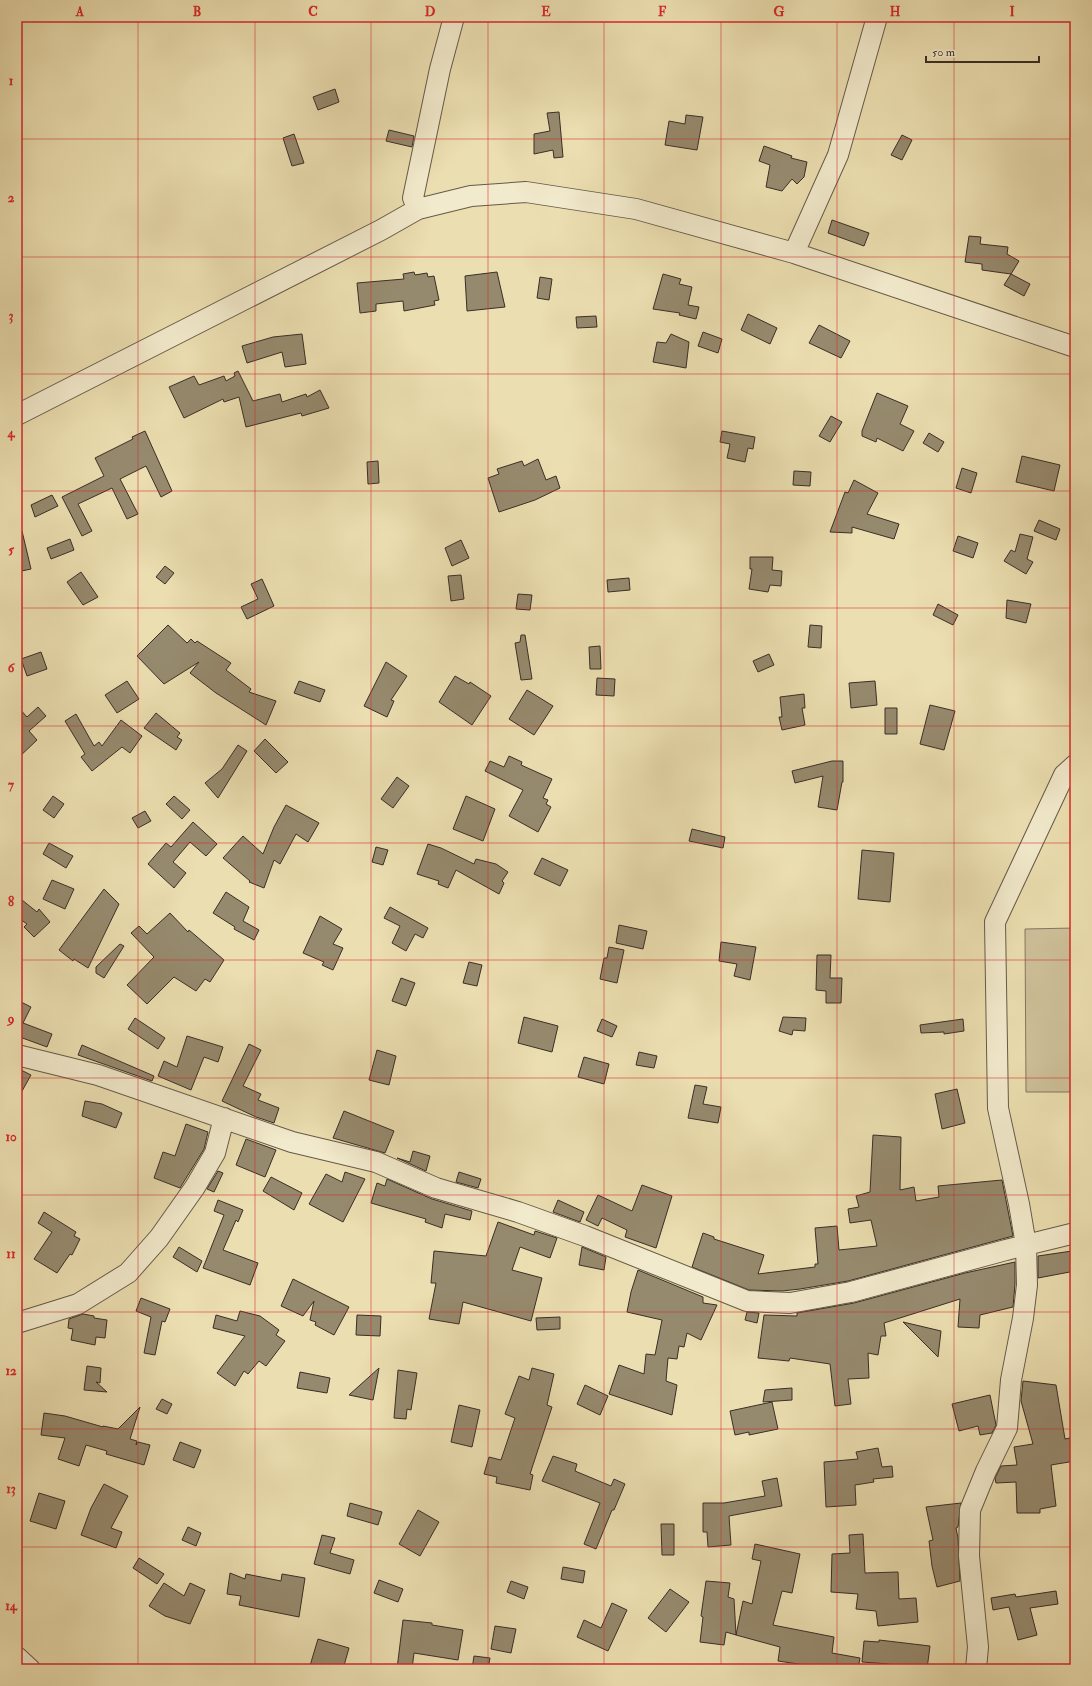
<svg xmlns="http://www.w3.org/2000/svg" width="1092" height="1686" font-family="'IM FELL Double Pica',serif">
  <rect width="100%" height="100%" fill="#ebdeb0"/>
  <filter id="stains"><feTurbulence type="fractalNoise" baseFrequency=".005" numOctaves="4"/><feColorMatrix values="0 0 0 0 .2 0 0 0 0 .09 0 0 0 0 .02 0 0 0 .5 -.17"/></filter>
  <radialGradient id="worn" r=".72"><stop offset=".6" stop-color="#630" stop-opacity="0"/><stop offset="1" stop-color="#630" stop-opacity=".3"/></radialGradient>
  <path fill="#cdc099" stroke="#847760" d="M1075,928V1092H1026L1025,929Z"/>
  <path fill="#968a6e" stroke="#3a2e27" d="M335,89L339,102L318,110L313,97Z
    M559,112L563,157L554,158L553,150L534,154V134L550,131L547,113Z
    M686,115L703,117L697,150L665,145L669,121L685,124Z
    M389,130L414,136L412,147L386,141Z
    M294,134L304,163L292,166L283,138Z
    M902,135L912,140L902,160L891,155Z
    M764,146L792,156L791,158L807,162L804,177L797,184L792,179L782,191L766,187L770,165L759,161Z
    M832,220L869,233L864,246L828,233Z
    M969,236L981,237L980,244L1008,247L1007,254L1019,261L1011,274L982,270V264L965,262Z
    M414,272L415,275L427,273L428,277L434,276L439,300L434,301L435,305L404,311L403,301L376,304V311L360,313L357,283L404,279L403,274Z
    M497,272L505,307L467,311L465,276Z
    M663,274L681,279L679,284L692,287L688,305L699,307L696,319L679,315L680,313L653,309Z
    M1011,274L1030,284L1024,296L1004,285Z
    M540,277L552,279L549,300L537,298Z
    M748,314L777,328L770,344L741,330Z
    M596,316L597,327L577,328L576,317Z
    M819,325L850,341L841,358L809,343Z
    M703,332L722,339L718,353L698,346Z
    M302,334L306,364L285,367L282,352L247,363L242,346L273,337Z
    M671,334L689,342L686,368L653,362L657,342L666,343Z
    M238,371L253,401L280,394L282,402L306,394L307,397L320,390L329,408L302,416L301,413L246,427L239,397L224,402L223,399L184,418L169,387L194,376L199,385L224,376L226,381L235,376L234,373Z
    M877,393L908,406L900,424L914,431L903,451L877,438L876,442L862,436V431Z
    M831,416L842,422L830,442L819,436Z
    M145,431L172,491L161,497L146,466L120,479L138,514L127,519L112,488L78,504L92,531L82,536L62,497L104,476L95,458L133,439L132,437Z
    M722,431L755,437L753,449L748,448L745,462L727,458L730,444L720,442Z
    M929,433L944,442L938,452L923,443Z
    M1022,456L1060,465L1054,491L1016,482Z
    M538,459L546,480L556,476L560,488L535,500L499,512L488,478L499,474L497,469L522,461L524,466Z
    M378,461L379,483L368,484L367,462Z
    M962,468L977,473L971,493L956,488Z
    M794,471L811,472L810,486L793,485Z
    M854,480L878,493L867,514L899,524L894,539L852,527V533L830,532L845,492L848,493Z
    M52,495L58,506L35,517L31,505Z
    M1039,520L1060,529L1056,540L1034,531Z
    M22,531L31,569L17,572V532Z
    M1020,534L1033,537L1027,559L1033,562L1026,574L1004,561L1011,550L1015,552Z
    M958,536L978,543L973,558L953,551Z
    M70,539L74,550L51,559L47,548Z
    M461,540L469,558L452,566L445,548Z
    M750,557H773L772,570L782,571L781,586L770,585L768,592L749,589L752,569H750Z
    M165,566L174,573L165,584L156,577Z
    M81,572L98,597L83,605L67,582Z
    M461,575L464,599L451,601L448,576Z
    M629,578L630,590L608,592L607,580Z
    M262,579L274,606L247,619L241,607L258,599L251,584Z
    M518,594L532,595L530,610L516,609Z
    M1007,600L1031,604L1026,623L1006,618Z
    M938,604L958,615L953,625L933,615Z
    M168,625L187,643L191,639L195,643L197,641L231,663L226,670L251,689L249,692L276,701L266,725L216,693L190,673L199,662L164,684L137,656Z
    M810,625L822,626L821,648L808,647Z
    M521,635H525L532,679L521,680L515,643L520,642Z
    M600,646L601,669H590L589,647Z
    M41,652L47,669L27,676L21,659Z
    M769,654L774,665L758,672L753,661Z
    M386,662L407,676L391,700L394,701L387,717L364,706Z
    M455,676L469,684L470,682L491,696L472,725L439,702Z
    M597,678L615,679L614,696L596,695Z
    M127,681L139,699L117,713L105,695Z
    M299,681L325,690L320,702L294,693Z
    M875,681L877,705L851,708L849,683Z
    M527,690L553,706L534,735L509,719Z
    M804,694L805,708H802L805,725L782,730L779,717H782L780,697Z
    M930,705L955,711L944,750L920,744Z
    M17,706L27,717L38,707L46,716L29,731L37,740L17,759Z
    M885,708H897V734H885Z
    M156,713L180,733L177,737L182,740L176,750L144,728Z
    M76,714L94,746L99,742L102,746L121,720L142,736L130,753L122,747L92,771L81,757L85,754L65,721Z
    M265,739L288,762L276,773L254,751Z
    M238,745L247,751L218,798L205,783L222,769Z
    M509,756L522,762L521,765L552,779L543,798L548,800L546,804L551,807L538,832L509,816L523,790L485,771L490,761L504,767Z
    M832,761H843V782H842L837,810L818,807L823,776L795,783L792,771Z
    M397,777L409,786L393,808L381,799Z
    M53,796L64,804L54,818L43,810Z
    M174,796L190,810L182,819L166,804Z
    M466,796L495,809L483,841L453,829Z
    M286,805L319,823L308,842L296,834L280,864L274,860L264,888L249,882L250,881L223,858L243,836L263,854L274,827Z
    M145,811L151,821L138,828L132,818Z
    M193,822L217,844L206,856L190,842L173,862L186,873L174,888L148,864L166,843L171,847Z
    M692,829L725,837L723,848L689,841Z
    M49,843L73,856L66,868L43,854Z
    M428,844L441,848L474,864L476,859L496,864L508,872L502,881L504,883L499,894L456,870L448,888L438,884L439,881L417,874Z
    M376,847L388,850L383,865L372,862Z
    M862,850L894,853L890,902L858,899Z
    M542,858L568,870L560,886L534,874Z
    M52,880L74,889L65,909L43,899Z
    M104,889L119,904L88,968L74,959L73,961L59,950Z
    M226,892L249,907L243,921L259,930L254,940L234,929L235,927L213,913Z
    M17,896L37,912L39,909L50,922L34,937L24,927L27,924L17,917Z
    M390,907L428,928L423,938L415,934L406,951L392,943L400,926L384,918Z
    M170,913L188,932L189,930L224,960L210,982L205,979L196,991L174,977L147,1004L127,985L154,957L131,933L139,926L147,934Z
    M320,916L342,929L333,944L343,948L333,970L322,965L324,962L303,953Z
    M619,925L647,931L643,949L616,943Z
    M721,942L756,947L750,980L734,976L737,964L719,961Z
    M120,944L124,946L104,978L96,973V967Z
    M609,947L624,950L617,983L600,979L604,958H607Z
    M817,955H831L830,978H842L841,1003H826V991L816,990Z
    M469,962L482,965L477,986L463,983Z
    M401,978L415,983L406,1006L392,1001Z
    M17,1000L31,1007L23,1023L52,1034L47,1047L17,1036Z
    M524,1017L558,1026L552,1052L518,1043Z
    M783,1017L806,1018L805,1031L793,1030L792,1035L779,1031Z
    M135,1018L165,1038L158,1049L128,1029Z
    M602,1019L617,1026L612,1037L597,1031Z
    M963,1019L964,1031L944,1034V1032L921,1033L920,1025Z
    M187,1036L223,1047L218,1062L204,1057L191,1090L158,1076L164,1061L177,1067Z
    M249,1044L261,1050L243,1086L261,1094L258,1100L279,1108L274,1123L256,1117L222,1101Z
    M82,1045L154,1076L152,1081L78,1055Z
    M377,1050L396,1056L389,1085L369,1080Z
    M639,1052L657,1056L654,1068L636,1065Z
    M584,1057L609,1064L604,1084L578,1077Z
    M17,1068L31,1075L17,1100Z
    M695,1085L707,1087L703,1104L721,1107L718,1123L688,1118Z
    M957,1089L965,1123L942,1129L935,1094Z
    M85,1101L102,1104L122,1113L116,1128L82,1116Z
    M344,1111L394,1131L385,1153L333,1138Z
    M186,1124L208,1132L204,1149L180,1188L154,1178L163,1152L175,1156Z
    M873,1135L901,1137L900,1190L914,1187L916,1201L939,1197L938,1186L1002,1180L1013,1236L848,1281L800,1289L782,1291L749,1290L692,1267L703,1233L714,1237V1239L764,1255L758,1274L815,1267V1264H818L815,1228L837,1226L839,1250L877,1246L871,1220L850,1223L848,1209L859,1207L856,1196L870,1192Z
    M246,1139L276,1150L265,1177L236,1165Z
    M413,1151L430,1156L426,1171L397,1158L410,1162Z
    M218,1171L223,1173L214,1192L207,1189Z
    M345,1172L365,1179L343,1222L309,1204L326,1174L342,1182Z
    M459,1172L481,1179L478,1188L456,1182Z
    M271,1177L302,1193L294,1210L263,1191Z
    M387,1179L432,1199L472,1211L470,1220L445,1214L442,1228L425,1222L426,1219L371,1203L377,1183L385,1186Z
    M642,1185L672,1196L656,1248L625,1237L627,1230L602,1218L598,1226L586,1220L598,1195L632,1211Z
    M218,1200L243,1210L238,1222L236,1220L223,1250L258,1263L250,1285L203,1268L224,1215L214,1211Z
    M558,1200L584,1212L580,1222L553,1212Z
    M44,1212L76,1232L74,1236L80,1239L72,1255L70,1254L57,1273L34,1259L52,1232L38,1223Z
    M498,1222L534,1235L535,1231L557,1238L550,1258L520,1247L512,1270L542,1278L531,1321L463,1302L459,1324L429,1319L436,1283H431L434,1251L486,1256Z
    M179,1247L202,1261L197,1272L173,1257Z
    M582,1247L606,1257L604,1270L579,1265Z
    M1072,1251L1075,1271L1038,1278V1256Z
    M1015,1262V1284L1013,1307L980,1315L979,1328L958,1327L960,1299L884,1323L886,1336H881L878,1355L868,1353L869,1378L848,1379L851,1404L835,1406L830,1364L790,1358L789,1361L758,1358L764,1315L797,1316V1313L854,1303L965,1273Z
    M638,1270L703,1297V1303L717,1305L701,1340L687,1333L684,1347L679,1346L677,1359L668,1358L666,1381L677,1385L672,1415L609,1394L619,1365L644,1374L646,1354L655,1355L662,1320L627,1312L631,1292Z
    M293,1279L349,1307L334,1335L315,1325L316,1322L310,1320L314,1301L303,1316L281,1306Z
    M141,1298L170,1309L165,1322L162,1321L155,1355L144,1353L151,1317L136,1311Z
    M240,1311L260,1316L279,1330L276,1335L285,1341L266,1366L259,1361L248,1374L244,1371L235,1386L217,1373L245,1336L213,1328L216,1315L237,1321Z
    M747,1312L759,1313L757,1323L745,1320Z
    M83,1314L94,1316V1318L107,1320L105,1338L96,1337L95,1345L71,1340L73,1329L68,1328L69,1319Z
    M357,1315L381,1316L380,1336L356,1335Z
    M560,1317V1329L537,1330L536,1318Z
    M903,1322L941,1331L938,1357Z
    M87,1366L101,1368L100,1383L96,1382L107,1392L84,1390Z
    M379,1368L373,1400L349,1395Z
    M532,1368L554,1374L547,1405L552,1407L530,1474L533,1475L530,1490L496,1483L497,1477L484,1474L489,1457L501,1460L515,1418L505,1414L519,1376L529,1380Z
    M398,1370L417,1373L411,1410L407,1409L406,1419L394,1418Z
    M300,1372L330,1378L327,1393L297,1388Z
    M1023,1381L1056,1385L1065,1439L1075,1437V1461L1051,1465L1056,1506L1040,1509V1513H1017L1016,1482L996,1483L995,1478L1001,1466L1017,1465L1014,1447L1033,1444L1021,1401Z
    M585,1385L608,1396L600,1415L577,1404Z
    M792,1388V1400L763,1402L765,1390Z
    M990,1395L996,1425L992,1433L980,1435L978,1426L959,1431L952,1404Z
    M162,1399L172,1404L167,1414L156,1409Z
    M772,1402L778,1429L749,1435V1432L735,1435L730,1411Z
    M459,1405L480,1410L472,1447L451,1442Z
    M140,1407L130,1439L137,1441L136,1445L138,1442L150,1445L144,1465L106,1454L107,1451L86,1445L79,1466L58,1459L65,1438L41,1435L44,1413L65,1416L103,1427V1426L118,1429Z
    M180,1442L201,1450L194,1468L173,1460Z
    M878,1448L882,1467L892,1466L893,1477L873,1479L874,1482L855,1485L856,1505L826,1507L824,1462L858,1459L856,1452Z
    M553,1456L577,1464L575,1471L611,1486L614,1479L625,1484L614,1510H612L596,1549L584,1544L600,1503L542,1481Z
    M777,1478L782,1506L729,1516L731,1545L708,1547L707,1532H703V1503H724L765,1496L762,1481Z
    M104,1484L128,1496L111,1528L122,1532L116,1548L81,1535L91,1508Z
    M39,1493L65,1501L56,1529L30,1521Z
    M350,1503L382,1512L378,1525L347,1516Z
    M961,1503L958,1527L956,1528L958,1538L960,1581L937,1587L932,1566L929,1541L933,1540L926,1507Z
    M418,1510L439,1522L420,1556L399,1544Z
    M661,1524H674V1555H662Z
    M188,1527L201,1533L196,1546L182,1540Z
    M863,1534L865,1573L898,1572L899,1599L916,1598L918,1622L878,1626L876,1611L856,1609L858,1594L831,1592L832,1554L850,1553L849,1535Z
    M322,1535L335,1538L330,1553L354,1560L350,1574L314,1564Z
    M755,1544L800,1554L792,1593L782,1591L773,1625L834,1637L832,1653L860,1658L858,1669H832L778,1661L780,1647L736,1635L743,1601L752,1604L761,1561L752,1559Z
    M139,1558L164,1574L157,1584L133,1568Z
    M563,1567L585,1571L583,1583L561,1579Z
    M230,1573L245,1579L246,1574L281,1581L282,1574L305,1578L299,1617L239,1605L241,1596L227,1594Z
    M379,1580L403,1589L398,1602L374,1593Z
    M511,1581L528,1587L524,1599L507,1592Z
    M706,1581L730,1583L728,1597L734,1599L736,1635L726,1632L724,1645L700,1642L703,1617L701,1616Z
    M164,1583L184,1596L190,1583L205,1590L190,1624L165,1616L149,1606Z
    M670,1589L689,1602L666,1632L648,1618Z
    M1056,1591L1058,1604L1030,1608L1037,1635L1018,1640L1009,1607L993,1610L991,1598L1015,1594L1016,1597Z
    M612,1603L627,1610L608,1651L577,1637L584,1620L601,1628Z
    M403,1620L432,1623V1625L463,1630L458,1660L414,1653L412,1669H397Z
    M495,1626L516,1629L511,1653L491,1649Z
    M318,1639L349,1648L343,1669H309Z
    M879,1640L930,1646L927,1669H889V1664L862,1662L864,1641L879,1642Z
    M474,1656L490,1658L488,1669H472Z"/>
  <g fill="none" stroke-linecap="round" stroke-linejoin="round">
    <g stroke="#665a49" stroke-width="22">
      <path id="minor" d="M418,209L413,198L440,69L454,17
        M794,253L838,155L877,17
        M17,415L381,230L418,209L471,196L526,192L636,209L794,253L1075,347
        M17,1055L98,1075L292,1142L376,1162L436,1188L518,1212L585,1236L747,1301L790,1303L851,1292L1006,1250L1075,1233
        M17,1323L78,1304L128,1273L159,1238L195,1187L215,1153L224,1118
        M17,1657L30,1669
        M976,1669L978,1647L969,1556L970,1510L986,1471L1007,1428L1011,1380L1023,1318L1027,1285L1026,1245L1019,1204L998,1108L995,922L1064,775L1075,765"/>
    </g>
    <use href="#minor" stroke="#f2eacc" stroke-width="20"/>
  </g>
  <path fill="none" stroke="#d62828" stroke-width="1" stroke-opacity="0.55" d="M138,17V1669M255,17V1669M371,17V1669M488,17V1669M604,17V1669M721,17V1669M837,17V1669M954,17V1669M17,139H1075M17,257H1075M17,374H1075M17,491H1075M17,608H1075M17,726H1075M17,843H1075M17,960H1075M17,1078H1075M17,1195H1075M17,1312H1075M17,1429H1075M17,1547H1075"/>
  <rect width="1092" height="1686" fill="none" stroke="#ebdeb0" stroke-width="44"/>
  <path d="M926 56v6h113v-6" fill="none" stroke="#3a2e27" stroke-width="2"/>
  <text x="932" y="56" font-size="12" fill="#3a2e27" stroke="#f2eacc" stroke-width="3" paint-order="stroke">50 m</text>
  <rect x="22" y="22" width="1048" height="1642" fill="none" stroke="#d62828" stroke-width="1.5"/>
  <g font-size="13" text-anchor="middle" font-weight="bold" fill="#d62828">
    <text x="80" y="16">A</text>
    <text x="197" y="16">B</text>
    <text x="313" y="16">C</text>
    <text x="430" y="16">D</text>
    <text x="546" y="16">E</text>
    <text x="662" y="16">F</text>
    <text x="779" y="16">G</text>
    <text x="895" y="16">H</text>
    <text x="1012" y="16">I</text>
    <text x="11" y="85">1</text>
    <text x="11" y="202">2</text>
    <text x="11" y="320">3</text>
    <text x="11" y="437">4</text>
    <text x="11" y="554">5</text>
    <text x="11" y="672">6</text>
    <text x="11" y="789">7</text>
    <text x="11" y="906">8</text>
    <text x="11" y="1023">9</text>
    <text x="11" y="1141">10</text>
    <text x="11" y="1258">11</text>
    <text x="11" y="1375">12</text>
    <text x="11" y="1493">13</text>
    <text x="11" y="1610">14</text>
  </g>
  <rect width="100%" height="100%" filter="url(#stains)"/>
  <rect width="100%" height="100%" fill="url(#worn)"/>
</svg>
